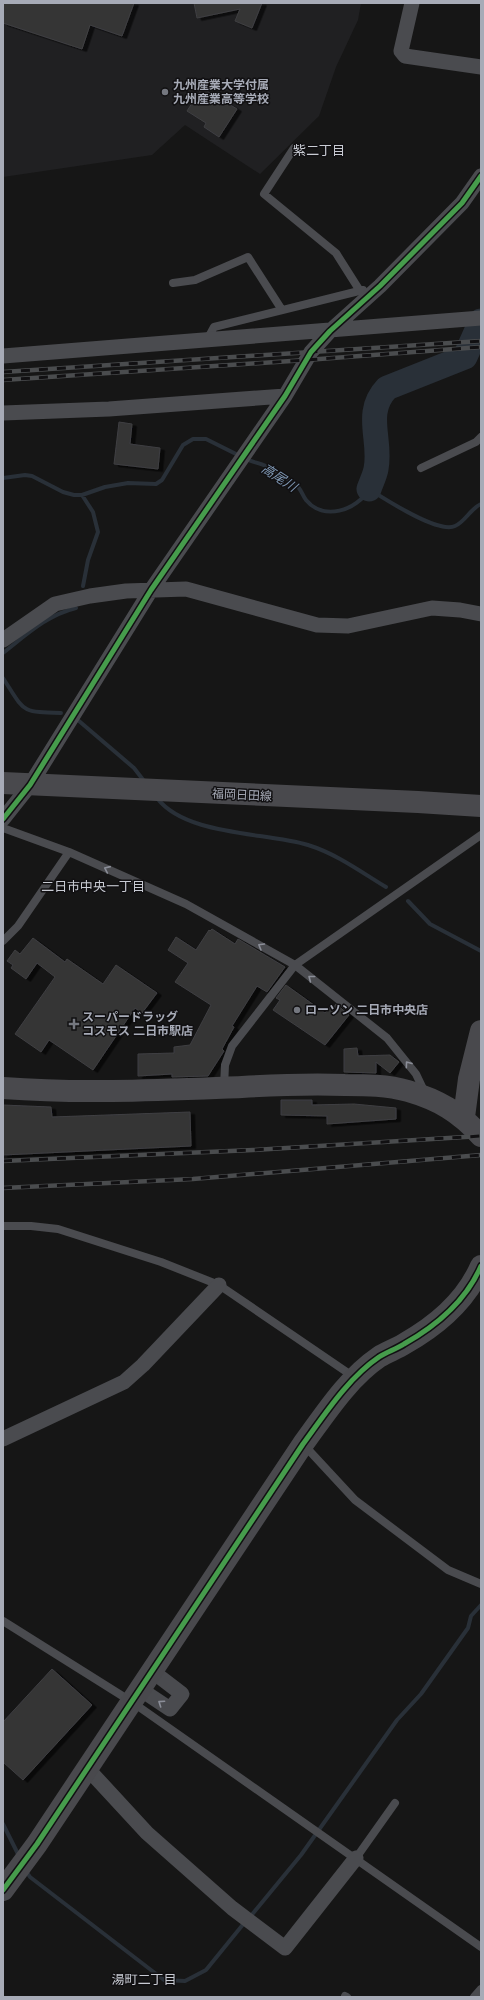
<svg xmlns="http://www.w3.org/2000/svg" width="484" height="2000" font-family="'Varela Round','Noto Sans JP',sans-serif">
  <defs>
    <filter id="shadow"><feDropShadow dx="4.5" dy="2.5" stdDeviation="0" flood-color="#0009"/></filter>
  </defs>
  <rect width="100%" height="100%" fill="#161616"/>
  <path fill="#202022" d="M3,3H361L358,20L336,67L319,116L260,174L185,125L152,155L3,177Z"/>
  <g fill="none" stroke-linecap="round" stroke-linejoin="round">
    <path stroke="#293038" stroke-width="4" d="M246,459C252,462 259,463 266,466C276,470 286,479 295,484C301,488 302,495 306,500C323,521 357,511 369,489C385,499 438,534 455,526C465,522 471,508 481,504
      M3,478L25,475L32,476L63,492L74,495H82L105,487L128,483L156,484L162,480L183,445L193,439H206L240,456
      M82,495L93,512L98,532L88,560L83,586
      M3,653C26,635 47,615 76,608
      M3,678C25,712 20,712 61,713
      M79,721L134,768L144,781
      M157,798C186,836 265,832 308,845C337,854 361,872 386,887
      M408,901L430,924L481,951
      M3,1824L19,1856
      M26,1871L30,1877L164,1980L185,1981L206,1970L245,1922
      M250,1917L301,1855L397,1720L421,1694L468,1628L471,1616L481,1605"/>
    <path stroke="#293038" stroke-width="25" d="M369,489C371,483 375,475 376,469C382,440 363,413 387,388L465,357L481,321"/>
  </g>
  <path fill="#343436" stroke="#3f3f42" filter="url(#shadow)" d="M3,3H134L122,36L90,25L82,49L3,23Z
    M194,3H262L252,28L235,21L240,9L197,18Z
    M202,88L237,109L219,137L204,127L206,123L187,111Z
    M119,422L132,424L130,444L160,448L158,469L114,464Z
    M212,929L235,944L238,939L285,967L267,992L257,986L232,1026L234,1027L222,1049L224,1051L208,1076L172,1077V1074L138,1076V1054L174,1053V1047L190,1045L211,1005L175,982L188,963L168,950L176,937L196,950L209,930L210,931Z
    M33,938L65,962L67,959L103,984L116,965L157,993L142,1013L135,1008L93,1070L49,1040L41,1052L15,1034L55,977L37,963L26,979L11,968L13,965L7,961L15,950L20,954Z
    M286,985L325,1013L332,1005L334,1007L336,1004L349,1015L325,1045L273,1010L280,1000L276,998Z
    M357,1048L358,1056L390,1055L399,1062L390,1073L376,1062V1073L344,1072V1049Z
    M281,1100H312V1105L354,1104L396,1108V1119L327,1124V1116L281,1115Z
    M3,1105L51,1107L52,1117L190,1112L191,1146L3,1155Z
    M52,1669L92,1705L23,1780L3,1762V1722Z"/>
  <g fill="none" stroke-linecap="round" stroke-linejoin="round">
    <path stroke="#4a4b4f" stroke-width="8" d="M294,148L264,194L336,253L360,291
      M173,283L195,280L248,257L282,310
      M207,340L214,327L363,290
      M421,468L476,442L481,437
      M3,828L69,852L186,904L295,965L387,1038L416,1074L425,1093
      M3,941L18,926L69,852
      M224,1087L225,1065L232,1046L295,965L481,835
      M3,1226H31L58,1229L161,1262L219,1285L354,1377
      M304,1445L355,1500L448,1570L481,1584
      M3,1621L132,1702L481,1947
      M356,1858L395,1803
      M345,1996L347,1997
      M474,1997L481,1989"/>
    <path stroke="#4a4b4f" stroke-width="15" d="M412,3L401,51L405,56L481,67
      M3,356L481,318
      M3,413L109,409L285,396
      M3,640L55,604L90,596L126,591L186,589L317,625L348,626L432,608L460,610L481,614
      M3,819L30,785L151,590L285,396L311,352L330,331L380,286L462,203L481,176
      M3,1439L124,1382L143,1365L219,1285
      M140,1689L170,1709L182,1694L152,1671
      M87,1768L147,1833L232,1908L285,1948L356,1858"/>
    <path stroke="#49494d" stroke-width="22" d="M3,783L418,802L481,806
      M3,1088C82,1094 163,1090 242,1087C276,1085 310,1084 345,1085C366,1085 387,1085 408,1091C439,1100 459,1112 481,1136
      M464,1117L469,1079L481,1031
      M3,1890L37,1844L303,1444C325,1414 348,1378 379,1357C387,1352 396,1349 404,1344C436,1326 466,1301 481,1266"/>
    <g stroke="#4a4c4e" stroke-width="4.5">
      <path id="rail" d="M3,372L481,341
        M3,380L306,360L481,347
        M3,1161L253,1150L481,1136
        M3,1188L193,1179L481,1155"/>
    </g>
    <use href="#rail" stroke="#111012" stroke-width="3" stroke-dasharray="9" stroke-linecap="butt"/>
    <g stroke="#111012" stroke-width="8">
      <path id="cycleway" d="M3,819L30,785L151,590L285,396L311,352L330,331L380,286L462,203L481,176
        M3,1890L37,1844L303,1444C325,1414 348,1378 379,1357C387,1352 396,1349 404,1344C436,1326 466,1301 481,1266"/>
    </g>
    <use href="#cycleway" stroke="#469c4c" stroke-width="5"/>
  </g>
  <defs><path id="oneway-chevron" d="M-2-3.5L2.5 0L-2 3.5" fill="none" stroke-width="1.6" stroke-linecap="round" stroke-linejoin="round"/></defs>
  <g stroke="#8b8e98">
    <use href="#oneway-chevron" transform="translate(107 869) rotate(-156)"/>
    <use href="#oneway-chevron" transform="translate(261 946) rotate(-150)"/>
    <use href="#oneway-chevron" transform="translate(311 978) rotate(-142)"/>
    <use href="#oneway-chevron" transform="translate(408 1064) rotate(-126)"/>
    <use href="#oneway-chevron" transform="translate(161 1703) rotate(-146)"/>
  </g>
  <g fill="#74777f" stroke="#111012" stroke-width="1.5">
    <circle cx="165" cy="92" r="4"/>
    <circle cx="297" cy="1010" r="4"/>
    <path d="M72 1018h4v4h4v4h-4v4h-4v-4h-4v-4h4z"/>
  </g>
  <g text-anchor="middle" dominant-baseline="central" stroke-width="3" stroke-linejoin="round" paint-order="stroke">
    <g font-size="12" font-weight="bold" fill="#a7abb7" stroke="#111012" text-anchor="start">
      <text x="173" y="85">九州産業大学付属<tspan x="173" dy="14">九州産業高等学校</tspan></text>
      <text x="305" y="1010">ローソン 二日市中央店</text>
      <text x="82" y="1017">スーパードラッグ<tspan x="82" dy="14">コスモス 二日市駅店</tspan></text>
    </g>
    <g font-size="12" fill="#a7abb7" stroke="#111012">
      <text transform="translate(242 795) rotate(3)">福岡日田線</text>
    </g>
    <g font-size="13" fill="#c8cbd3" stroke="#111012">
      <text x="319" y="151">紫二丁目</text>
      <text x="93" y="887">二日市中央一丁目</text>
      <text x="144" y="1980">湯町二丁目</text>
    </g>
    <g font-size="13" font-style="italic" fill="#7e97b3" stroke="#111012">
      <text transform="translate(279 478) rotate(33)">高尾川</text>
    </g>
  </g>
  <rect width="484" height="2000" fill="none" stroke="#a7abb7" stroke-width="8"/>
</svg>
